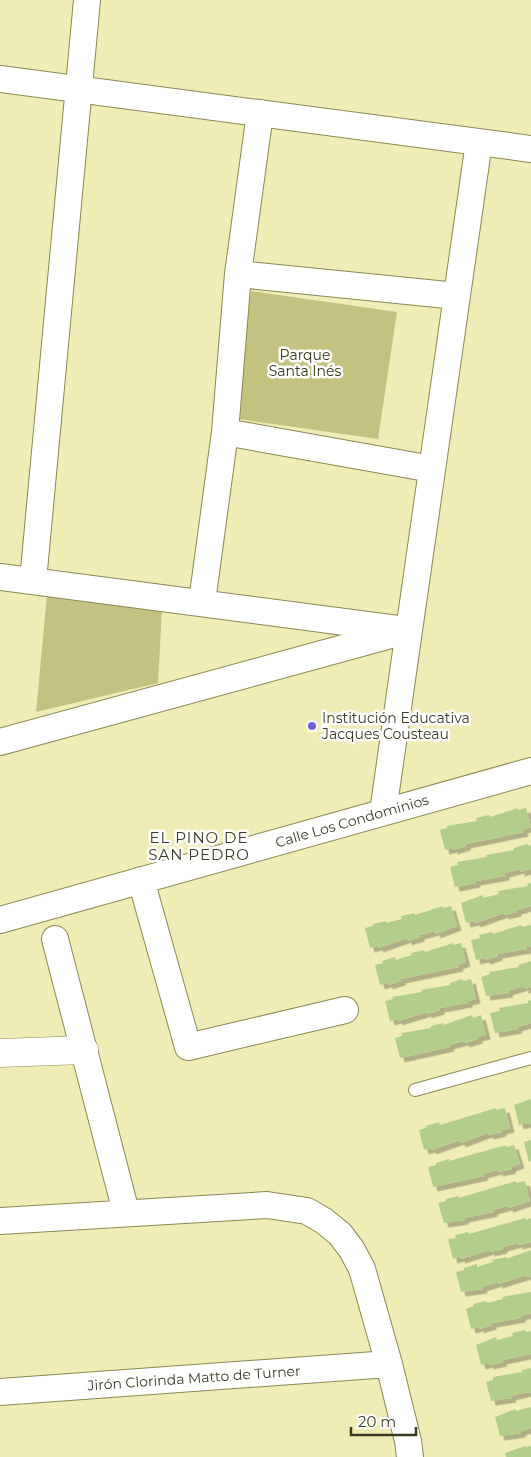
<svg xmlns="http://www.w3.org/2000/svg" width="531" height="1457" font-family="Montserrat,sans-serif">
  <defs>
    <filter id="shadow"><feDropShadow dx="4.5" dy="4.5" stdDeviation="0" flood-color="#0004"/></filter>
  </defs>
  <rect width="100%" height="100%" fill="#efedb5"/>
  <path fill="#c4c281" d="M251,291L397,312L378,439L232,418Z
    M47,595L162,610L158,683L36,712Z"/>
  <path fill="#b3ce8b" filter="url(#shadow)" d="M518,808V810L526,808L531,827L523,829L524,832L466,844V846L453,850V848L445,850L440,830L447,828V826L477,821L476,818L489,815L490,817Z
    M527,844L531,846V869L520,872V869L505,873V876L476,881V883L455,887L450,867L458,865L457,862L487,857L486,855L514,850V848Z
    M531,883V906L517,910V912L504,915V913L476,923L475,921L466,923L461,903L483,895V898L499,894L498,891L528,886L527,884Z
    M443,906V908L451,906L457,926L436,934L435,931L420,935V937L407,941V938L379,948L378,946L370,948L365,928L373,926V924L386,921V923L402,919L401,916L415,913V915Z
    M521,925L522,927L531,925V946L526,947L527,949L498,954V956L486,960L485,958L476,960L471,940L480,938L479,935L492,932L493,934Z
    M453,943V945L461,943L466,962L458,965L459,967L401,979V981L388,985V983L380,985L375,965L383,963L382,961L395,957L396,960L412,955L411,953L424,950L425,952Z
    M531,961V987L524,989V986L508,991L509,993L486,996L481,977L490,974L489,972L519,967L518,965Z
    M462,979L463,981L471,979L476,999L468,1001V1003L440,1008V1010L427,1014V1012L398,1021V1019L390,1021L385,1001L393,999L392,997L422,992L421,990L450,985V983Z
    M531,1000V1023L517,1027L518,1029L495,1033L490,1013L500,1011L499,1008L528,1003V1001Z
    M472,1015L473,1018L481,1015L486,1035L478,1037V1039L465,1043L464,1041L449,1045L450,1047L400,1058L395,1038L402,1036V1033L431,1028V1026L444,1023V1025Z
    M531,1099V1124L528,1123L519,1125L514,1105Z
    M496,1108V1110L505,1108L510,1128L502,1130V1132L489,1135L488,1133L461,1143L460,1140L432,1150L431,1148L424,1150L419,1130L426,1128V1126L439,1122L440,1125Z
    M531,1140V1161L529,1162L524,1142Z
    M506,1145V1147L514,1145L520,1164L511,1167L512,1169L499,1172L498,1170L483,1174L484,1176L433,1187L428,1167L436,1165V1163L449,1159V1161Z
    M516,1181V1183L525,1181L530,1201L509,1208L508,1206L493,1210L494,1212L464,1218L465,1220L444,1223L438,1203L446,1201V1199L459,1196V1198Z
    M525,1218L526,1220L531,1218V1242L518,1245V1243L503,1247V1249L490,1252V1250L461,1259L460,1257L453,1259L448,1239L456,1238L455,1235L468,1232L469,1234Z
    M531,1250V1276L526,1277V1275L498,1284V1282L482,1287L483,1289L461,1292L456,1272L464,1270V1268L477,1264V1267L493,1262L492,1260L506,1257V1259Z
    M531,1292V1313L521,1316V1318L492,1323V1325L479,1329V1327L471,1329L466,1309L474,1306L473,1304L486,1301L487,1303L503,1299L502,1297Z
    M525,1330L526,1332L531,1331V1354L502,1360L503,1362L489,1365V1363L481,1365L476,1345L496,1337L497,1340L513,1336L512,1333Z
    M531,1368V1393L527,1392L511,1396L512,1398L491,1401L486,1382L493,1380V1377L522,1372V1370Z
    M531,1407V1428L521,1431V1433L500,1436L495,1417L515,1409L516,1411Z
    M525,1446L526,1447L531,1446V1457H506L505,1453Z"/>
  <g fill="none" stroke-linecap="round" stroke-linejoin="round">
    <g stroke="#8a8854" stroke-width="14">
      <path id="service" d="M415,1090L531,1058"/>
    </g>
    <g stroke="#8a8854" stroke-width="28">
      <path id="minor" d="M0,79L531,149
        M238,274L457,296
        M225,432L432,469
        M0,577L398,629
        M33,581L87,0
        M202,602L225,432L238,274L260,113
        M0,742L409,630
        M383,812L479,142
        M141,880L188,1047L345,1010
        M0,920L531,771
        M55,939L126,1212
        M0,1221L267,1205L307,1211L324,1221L340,1234L352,1250L362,1269L389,1364L408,1441L410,1457
        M0,1392L389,1364"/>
    </g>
    <g stroke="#8a8854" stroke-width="29">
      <path id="tertiary" d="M0,1053L84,1050"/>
    </g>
    <use href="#service" stroke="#fff" stroke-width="12"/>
    <use href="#minor" stroke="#fff" stroke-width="26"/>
    <use href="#tertiary" stroke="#fff" stroke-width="28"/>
  </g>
  <circle fill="#7260da" stroke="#fff" stroke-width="2" cx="312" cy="726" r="5"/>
  <g text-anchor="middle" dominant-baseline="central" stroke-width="5" stroke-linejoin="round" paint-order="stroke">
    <g font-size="14" fill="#373515" stroke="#fff">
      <text x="305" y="355">Parque<tspan x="305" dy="16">Santa Inés</tspan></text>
    </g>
    <g font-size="14" fill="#3b3a24" stroke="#fff" text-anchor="start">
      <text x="322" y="718">Institución Educativa<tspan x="322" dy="16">Jacques Cousteau</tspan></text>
    </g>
    <g font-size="14" fill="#3b3a24" stroke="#fff">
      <text transform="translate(352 821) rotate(-16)">Calle Los Condominios</text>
      <text transform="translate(194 1378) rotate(-4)">Jirón Clorinda Matto de Turner</text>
    </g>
    <g font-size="15" letter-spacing="1" fill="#3b3a24" stroke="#fff">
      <text x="199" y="837">EL PINO DE<tspan x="199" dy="17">SAN PEDRO</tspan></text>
    </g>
  </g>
  <path d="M351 1427v8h65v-8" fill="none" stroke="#3b3a24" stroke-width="2.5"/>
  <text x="358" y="1427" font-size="15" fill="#3b3a24" stroke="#ffffff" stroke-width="4" paint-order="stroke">20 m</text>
</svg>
